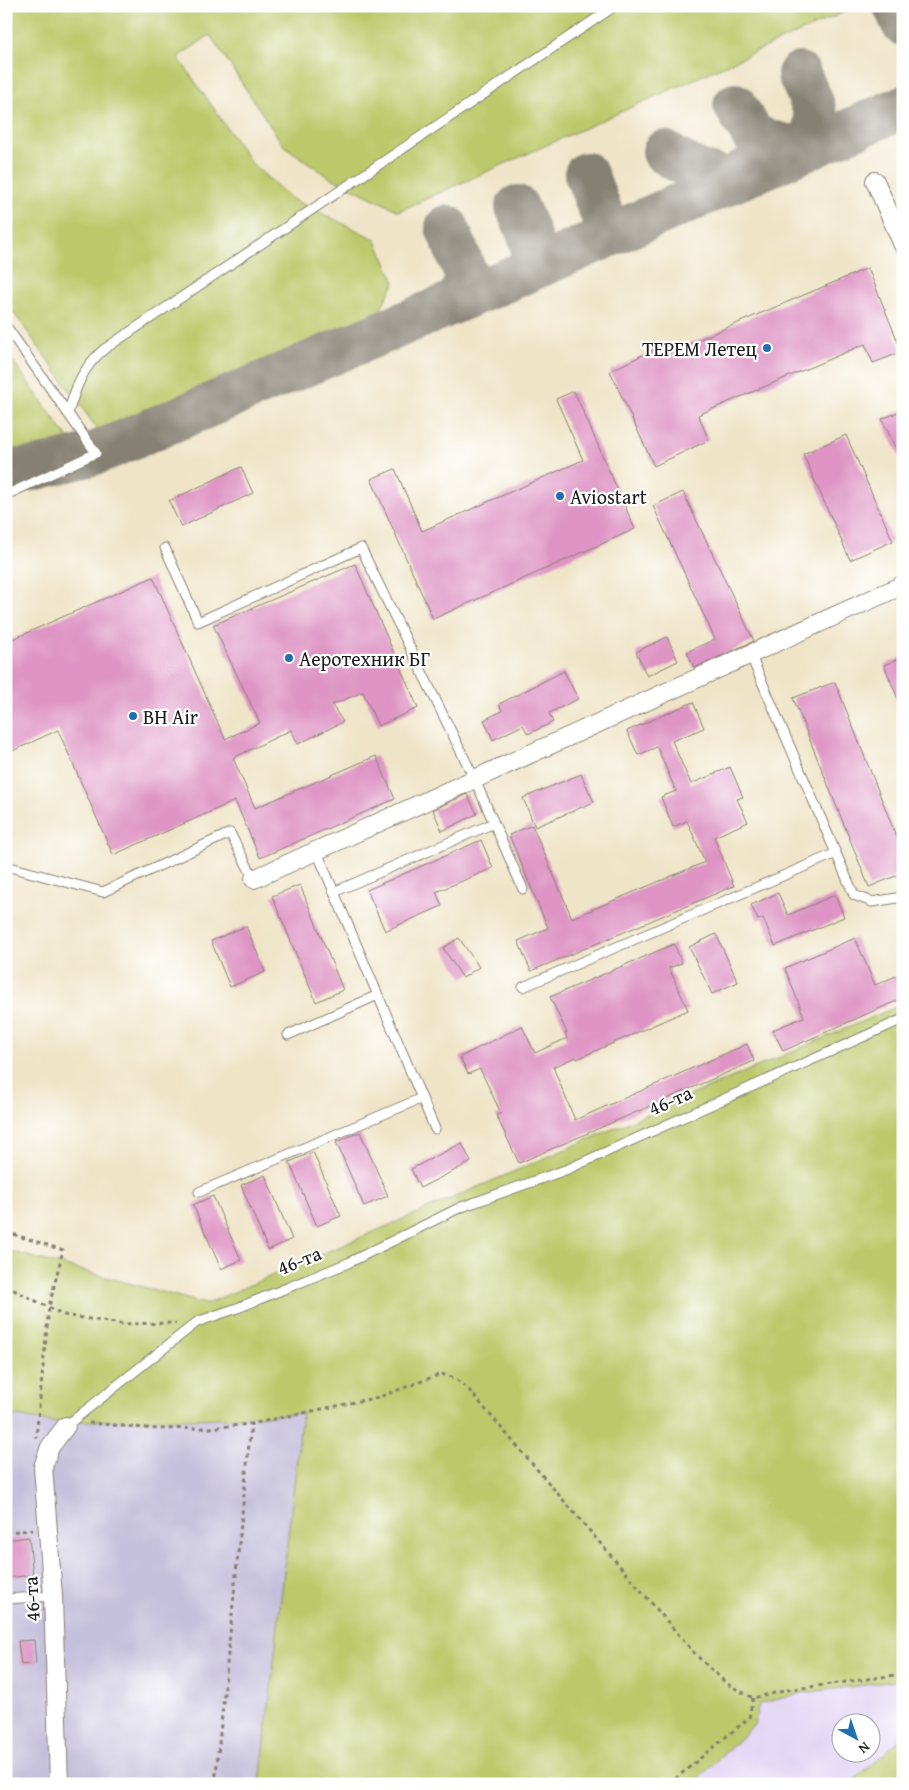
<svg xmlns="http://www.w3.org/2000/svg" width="909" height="1790" font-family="'Gentium Book Plus',serif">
  <rect width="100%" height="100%" fill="#fff"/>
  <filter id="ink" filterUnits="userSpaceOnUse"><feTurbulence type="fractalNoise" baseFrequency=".02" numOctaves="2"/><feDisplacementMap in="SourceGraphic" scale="10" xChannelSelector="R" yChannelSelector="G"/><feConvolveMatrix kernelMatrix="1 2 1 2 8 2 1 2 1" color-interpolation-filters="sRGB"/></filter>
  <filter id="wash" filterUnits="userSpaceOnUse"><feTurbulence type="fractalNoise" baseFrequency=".0096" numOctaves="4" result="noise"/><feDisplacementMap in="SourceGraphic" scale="20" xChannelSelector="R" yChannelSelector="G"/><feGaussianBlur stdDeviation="1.12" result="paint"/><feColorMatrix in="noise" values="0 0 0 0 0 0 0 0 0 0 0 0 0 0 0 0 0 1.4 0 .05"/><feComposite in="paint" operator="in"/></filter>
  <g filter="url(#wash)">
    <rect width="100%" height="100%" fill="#efe4c7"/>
    <path fill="#e1d4f4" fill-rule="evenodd" d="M903,1677V1737L849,1784H693L754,1725L759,1704L826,1684ZM842,1722H872V1752H842Z"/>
    <path fill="#c5c0db" d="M302,1413L260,1784H6V1414L50,1422L226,1418Z"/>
    <path fill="#bcc96b" stroke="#6c7244" d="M6,6H858L399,211L329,177L283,145L210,35L178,57L252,164L292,199L375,239L395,282L380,310L98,430L6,302Z
      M6,351L70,441L45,448L6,451Z
      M903,1004V1680L802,1693L759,1704L754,1725L693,1784H260L302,1413L226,1418L50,1422L6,1414V1250L206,1304Z
      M903,1737V1784H849Z"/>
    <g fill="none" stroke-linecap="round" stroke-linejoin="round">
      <path stroke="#868072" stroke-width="44" d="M895,6L903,24
        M735,105L753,135L770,142L804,150C825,116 813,106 799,74
        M664,152C687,167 708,177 735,180L742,172
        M586,174L603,217L604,224L600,239
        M517,207C526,229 539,248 528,270
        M447,227L468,279L457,301
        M6,471L33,469L96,453L507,280L903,107"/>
    </g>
    <g id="blocks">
      <path fill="#de94c4" d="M868,268L902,352L873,363L865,344L698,415L709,440L654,466L610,371L665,344L669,352Z
        M574,391L635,529L433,619L371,479L395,469L422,531L583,460L556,399Z
        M903,410V464L882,419Z
        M846,435L893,541L850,560L803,454Z
        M241,467L253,493L181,527L169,501Z
        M683,492L754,641L694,668L687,652L715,639L653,506Z
        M355,564L418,708L378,726L363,692L332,705L343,722L298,744L291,730L233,758L255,808L376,756L395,799L260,858L235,801L113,855L58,730L6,754V642L153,577L225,739L260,723L213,625Z
        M667,637L678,661L647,676L636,652Z
        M903,657V709H902L884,665Z
        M564,671L578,699L549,713L553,722L528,734L523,725L493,740L484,720L502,711L499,704Z
        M835,682L903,853V873L869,887L793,698Z
        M693,702L704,728L672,741L691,784L730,767L743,797L737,799L748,822L714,837L734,886L531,971L518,941L548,928L509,835L532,825L572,918L705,862L687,821L673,827L661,797L676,791L657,747L638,755L627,731Z
        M581,774L594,802L535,827L523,798Z
        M467,794L477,814L442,831L433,810Z
        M481,840L493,868L436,892L442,906L385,931L367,890Z
        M300,885L343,990L316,1002L272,896Z
        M778,893L788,915L835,895L844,917L775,946L763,918L758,920L751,905Z
        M246,926L265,972L230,987L211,941Z
        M716,934L738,982L712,994L689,947Z
        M459,938L479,967L463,978L443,948Z
        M855,938L875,985L903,973V998L783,1051L773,1030L804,1017L785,968Z
        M674,944L682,963L669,968L688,1010L577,1059L576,1057L553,1067L575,1120L747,1044L754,1061L519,1163L496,1115L501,1113L480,1069L468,1074L460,1057L522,1026L535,1053L567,1038L565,1033H567L550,997Z
        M360,1132L388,1196L364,1206L336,1142Z
        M462,1143L471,1162L420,1188L411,1169Z
        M313,1152L341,1216L317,1226L289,1162Z
        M265,1175L292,1239L268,1250L241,1185Z
        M213,1196L241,1260L221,1269L193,1205Z
        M29,1537L33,1575L6,1578V1540Z
        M34,1640L36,1663L21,1665L18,1641Z"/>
    </g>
  </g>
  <g filter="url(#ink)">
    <use href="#blocks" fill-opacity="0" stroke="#868072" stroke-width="1"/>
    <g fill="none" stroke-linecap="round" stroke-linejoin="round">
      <g stroke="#868072" stroke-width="11">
        <path id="service" d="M6,326L96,453L6,495
          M68,413C77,385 81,370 103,350L615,6
          M165,548L198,622L361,548L475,780L523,889
          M750,654L854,895L872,902L903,897
          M317,852L435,1129
          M6,866L103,892L230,833L254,879
          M334,892L494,823
          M523,987L834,854
          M288,1035L378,995
          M199,1192L422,1098
          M66,1426L197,1322L240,1307L348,1263L459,1208L568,1169L903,1019
          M6,1599L53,1596"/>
      </g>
      <g stroke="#868072" stroke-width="20">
        <path id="minor" d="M875,181L903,245
          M254,879L903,585
          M59,1784L53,1596L43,1467L50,1447L66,1426"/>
      </g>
      <path stroke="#868072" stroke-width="3" stroke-dasharray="4 4" stroke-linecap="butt" d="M6,1232L63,1250L49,1307L36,1438
        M6,1286L64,1315L121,1324L176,1323
        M89,1423L157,1429L209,1428L251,1424L379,1397L441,1374L455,1378L469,1390L696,1655L727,1684L753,1698L788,1690L903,1674
        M6,1532L33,1530
        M215,1784L251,1424
        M669,1784L749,1718L753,1698"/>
      <use href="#service" stroke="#fff" stroke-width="9"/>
      <use href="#minor" stroke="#fff" stroke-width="18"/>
    </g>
  </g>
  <g fill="#1f6fb2" stroke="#fff" stroke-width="2">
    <circle cx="767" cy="348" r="5"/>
    <circle cx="560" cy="496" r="5"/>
    <circle cx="289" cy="658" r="5"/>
    <circle cx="133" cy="716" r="5"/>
  </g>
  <g text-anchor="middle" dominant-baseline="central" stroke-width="4.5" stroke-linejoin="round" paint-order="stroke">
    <g font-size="20" fill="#1c1c1c" stroke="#fff" text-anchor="start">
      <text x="757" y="348" text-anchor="end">ТЕРЕМ Летец</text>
      <text x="570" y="496">Aviostart</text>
      <text x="299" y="658">Аеротехник БГ</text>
      <text x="143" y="716">BH Air</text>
    </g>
    <g font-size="20" fill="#1c1c1c" stroke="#fff">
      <text transform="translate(670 1100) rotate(-24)">46-та</text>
      <text transform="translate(299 1260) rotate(-22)">46-та</text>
      <text transform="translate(31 1599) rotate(-93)">46-та</text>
    </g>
  </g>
  <rect width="909" height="1790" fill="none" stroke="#fff" stroke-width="25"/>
  <g transform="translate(856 1738) rotate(140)"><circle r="24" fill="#ffffff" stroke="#a4a4a4"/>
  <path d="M0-4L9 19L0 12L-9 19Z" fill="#1f6fb2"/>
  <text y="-8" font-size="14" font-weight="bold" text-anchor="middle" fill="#1c1c1c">N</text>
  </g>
</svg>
